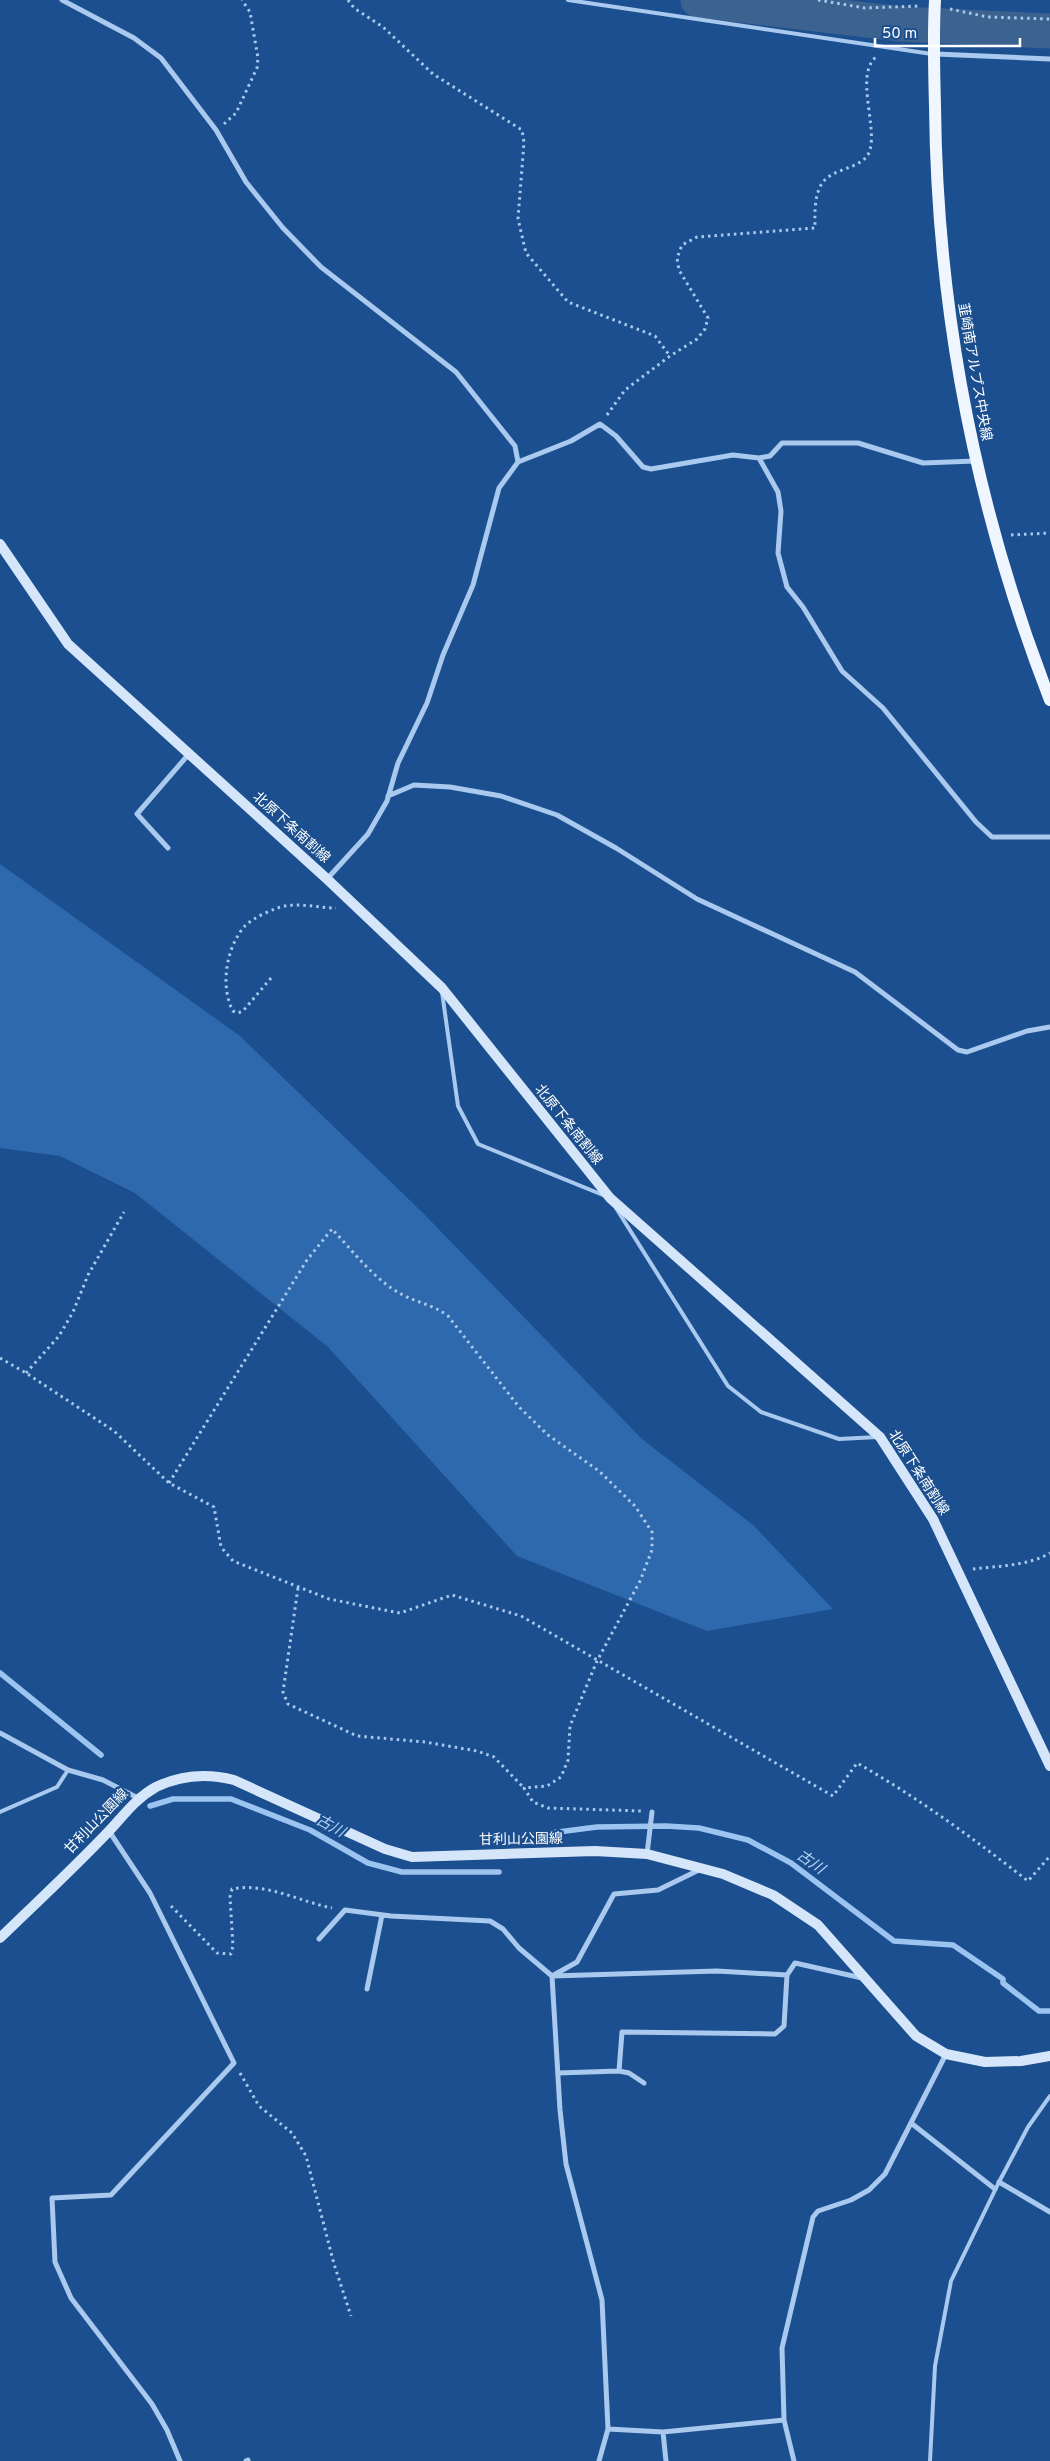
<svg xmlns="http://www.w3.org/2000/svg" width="1050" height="2461" font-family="Overpass,'Noto Sans JP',sans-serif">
  <rect width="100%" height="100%" fill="#1b4f8f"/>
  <path fill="#2e69ad" d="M0,864L240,1036L423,1213L642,1439L753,1525L833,1609L707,1631L517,1556L328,1347L135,1193L60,1156L0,1148Z"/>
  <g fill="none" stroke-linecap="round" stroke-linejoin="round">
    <path stroke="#9cc4f0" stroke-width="5.5" d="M0,1673L101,1755
      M150,1806L173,1799H231L310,1830L368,1863L402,1872H499
      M519,1837L597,1827L666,1826L699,1828L748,1840L791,1863L894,1941L953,1945L1003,1979V1983L1039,2011H1050"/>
    <path stroke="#3c6290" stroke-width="35" d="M698,0L901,24L1050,31"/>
    <path stroke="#a9c9ee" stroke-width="3" stroke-dasharray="2.5 4" stroke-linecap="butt" d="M348,0L354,8L383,27L433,74L522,130L524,142L518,219L526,253L568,302L655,336L670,356
      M818,0L865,8L919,6
      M950,9L988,17L1050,19
      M224,124L236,113L257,68L258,58L250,12L242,0
      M607,415L625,390L670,356L697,339L705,329L708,318L679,270L677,258L682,245L697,237L815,228C815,214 814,200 820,187C829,166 864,171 870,150C877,124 855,75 876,57
      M1011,535L1050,533
      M271,978L243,1011L238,1013L233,1011C220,987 226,948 244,927C252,918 274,908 285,906C302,903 319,908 336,908
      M0,1358L26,1373L114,1431L169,1483L214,1507L221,1547L233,1561L329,1599L400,1613L452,1595L521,1616L833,1796L857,1763C917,1797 974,1839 1028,1881L1050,1856
      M26,1373L59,1336L73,1312L88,1275L124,1212
      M169,1483L307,1260L332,1229C353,1251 375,1281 403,1295C418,1303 434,1305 448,1316L519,1407L548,1435L599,1471L635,1506L652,1532V1550L640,1581L597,1661L570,1726L568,1760L561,1777L547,1786L524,1788L533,1802L548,1808L642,1811
      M973,1569C998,1566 1028,1566 1050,1553
      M298,1588L283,1692L288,1704L357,1736L425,1742L477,1751L494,1757L524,1788
      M171,1906L217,1953L231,1954L233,1946L230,1897L232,1889C265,1882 301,1902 332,1908
      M240,2073L259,2106L292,2133L306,2156L334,2264L351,2316"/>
    <path stroke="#a9c9ee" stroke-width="4" d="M568,0L932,54
      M442,992L458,1106L478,1144L603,1195
      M616,1208L728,1386L761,1412L839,1439L878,1437
      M0,1812L57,1787L68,1770
      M930,2461L935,2366L951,2281L999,2182L1028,2127L1050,2096"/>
    <path stroke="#a9c9ee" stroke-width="5" d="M62,0L134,38L161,58L216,130L246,182L283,228L321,267L456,372L515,446L518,462
      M936,54L1050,59
      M759,458L778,492L781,511L778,553L787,587L803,607L842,671L883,708L976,822L992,837H1050
      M388,796L414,785L450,787L501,796L557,815L616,848L697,899L855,972L958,1050L967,1052L1027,1031L1050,1027
      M168,848L137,814L188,755
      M327,879L368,834L387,801L398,763L427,703L443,655L473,585L499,488L518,462L571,441L600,424L616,436L643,467L651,469L733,455L759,458L770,456L782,443H858L923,463L975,461
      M0,1733L68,1770L103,1780L138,1798
      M109,1831L150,1893L234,2063L111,2195L52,2198L55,2262L71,2298L152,2404L167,2430L180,2461
      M647,1854L652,1812
      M319,1939L345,1910L391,1916L490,1921L503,1929L519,1948L552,1976L577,1962L614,1894L658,1890L701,1869
      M367,1989L382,1915
      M619,2071L629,2073L644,2083
      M558,2073L619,2071L622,2032L775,2034L784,2026L787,1975
      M911,2123L995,2189
      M999,2182L1050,2212
      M608,2429L663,2432L784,2420
      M663,2432L666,2461
      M246,2461L248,2460
      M599,2461L608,2429L602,2300L566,2164L560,2110L552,1976L717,1971L787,1975L795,1963L862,1978
      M794,2461L784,2420L782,2348L813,2217L818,2211L851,2200L869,2190L885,2174L946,2054"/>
    <path stroke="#d6e6fa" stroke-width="10" d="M0,544L68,644L327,879L442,988L610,1198L880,1437L933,1519L1050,1766
      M0,1938C36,1903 74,1868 109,1831C124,1815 136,1798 156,1787C181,1775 207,1773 234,1780L385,1849L412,1857L595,1851L647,1854L723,1874L773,1895L818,1925L916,2036L946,2054L985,2062L1021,2061L1050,2056"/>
    <path stroke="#f0f6ff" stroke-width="12" d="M935,0C933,35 934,71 935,106C937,310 976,510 1050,700"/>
  </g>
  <g text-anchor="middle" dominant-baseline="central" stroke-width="4.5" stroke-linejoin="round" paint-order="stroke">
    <g font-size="14" fill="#fff" stroke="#1b4f8f">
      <text transform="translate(974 372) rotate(80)">韮崎南アルプス中央線</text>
      <text transform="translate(291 828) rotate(42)">北原下条南割線</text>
      <text transform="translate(568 1125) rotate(51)">北原下条南割線</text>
      <text transform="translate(918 1473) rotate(57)">北原下条南割線</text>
      <text transform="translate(97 1822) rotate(-46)">甘利山公園線</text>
      <text transform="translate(521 1840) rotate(-1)">甘利山公園線</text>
    </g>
    <g font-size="15" font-style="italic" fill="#b5d3f5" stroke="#1b4f8f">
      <text transform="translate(330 1827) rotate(29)">古川</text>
      <text transform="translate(810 1863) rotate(35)">古川</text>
    </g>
  </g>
  <path d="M875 38v8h145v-8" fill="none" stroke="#ffffff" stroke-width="2.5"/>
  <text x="882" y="38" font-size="15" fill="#ffffff" stroke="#1b4f8f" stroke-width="4" paint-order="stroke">50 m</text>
</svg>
